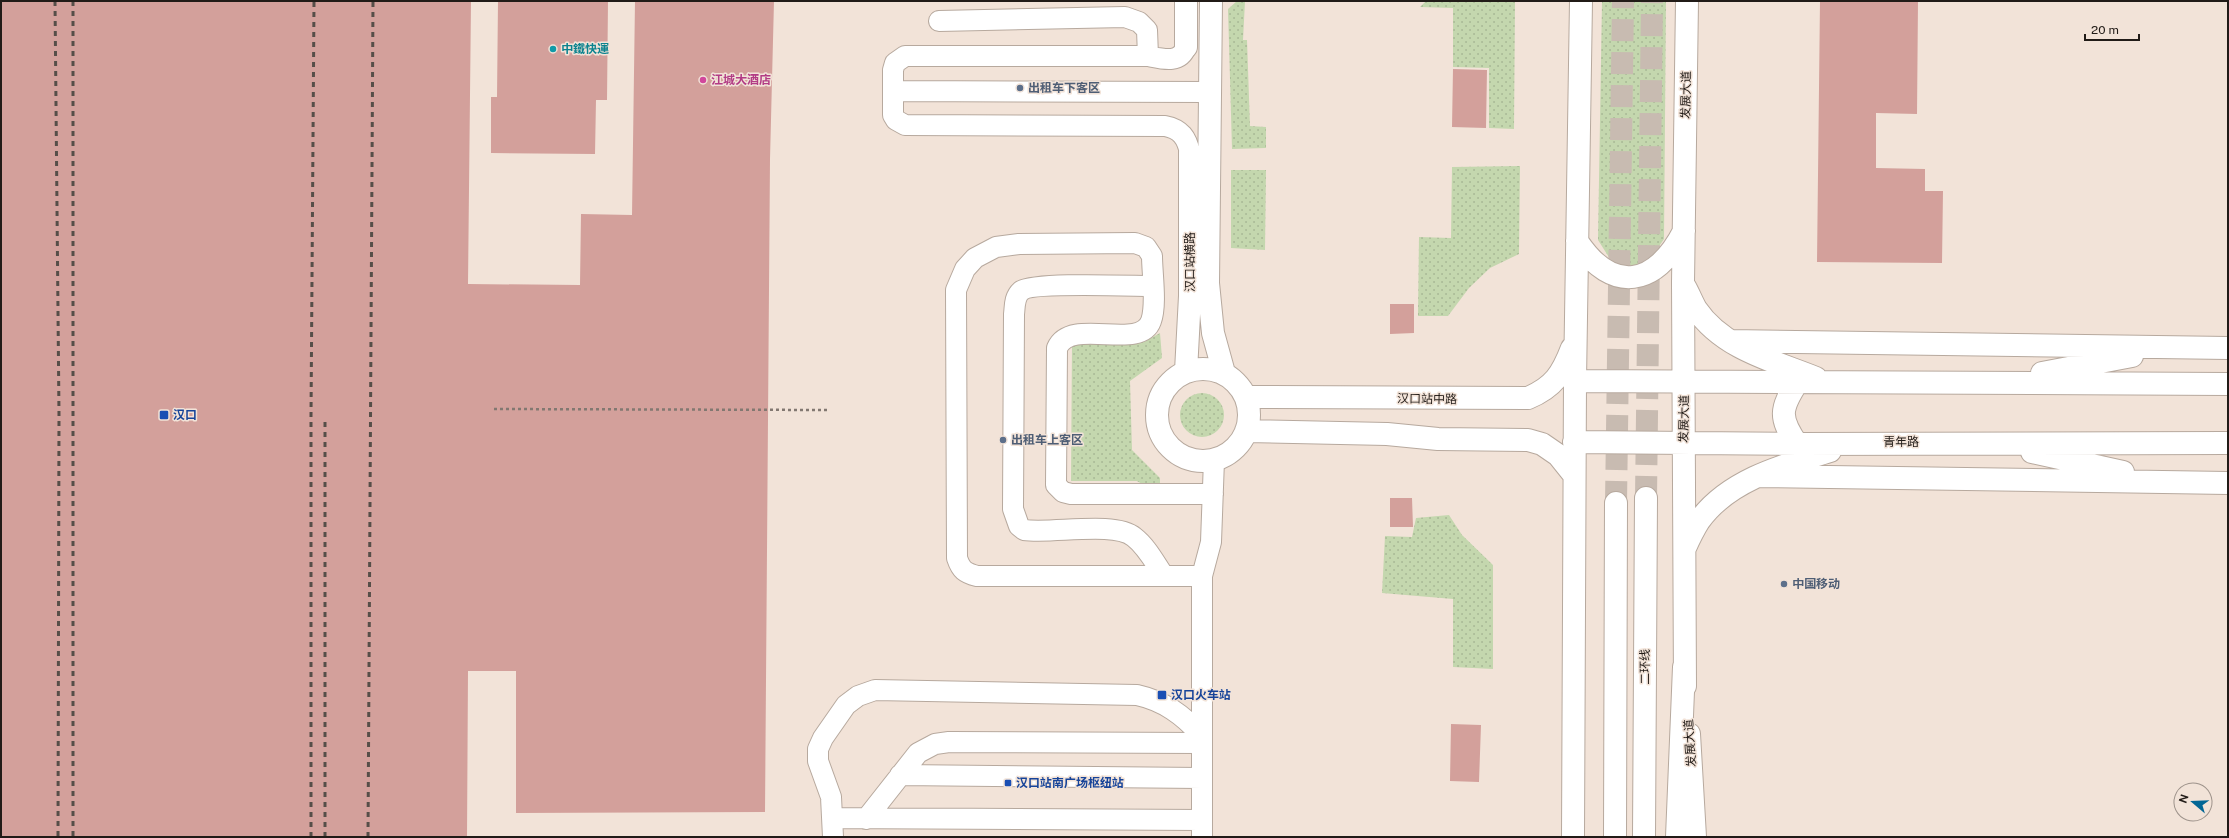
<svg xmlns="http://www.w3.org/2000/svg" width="2229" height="838" font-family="'Public Sans','Noto Sans SC',sans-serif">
  <defs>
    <pattern id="grass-dots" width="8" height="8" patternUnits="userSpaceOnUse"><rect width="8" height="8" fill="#c4d7ae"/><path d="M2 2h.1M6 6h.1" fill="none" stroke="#a8b895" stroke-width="1.8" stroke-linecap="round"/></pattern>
  </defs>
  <rect width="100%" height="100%" fill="#f2e3d8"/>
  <path fill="url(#grass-dots)" d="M1237,1H1245L1243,40H1247L1250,126L1266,127V148L1232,149L1228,9Z
    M1426,1H1515L1514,129L1489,128V68L1453,67V8L1420,7Z
    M1602,1H1666L1664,239L1651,258L1639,266L1624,267L1612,262L1598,240Z
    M1520,166L1519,254L1490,268L1469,288L1448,316H1418L1419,237L1451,238L1452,167Z
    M1231,170H1266L1265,250L1231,248Z
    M1160,333L1162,358L1130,381L1132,450L1160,478V495L1137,481H1071L1072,344L1144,342Z
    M1180 415a22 22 0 1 1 44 0a22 22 0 1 1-44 0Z
    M1449,515L1462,535L1493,565V669L1453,667V599L1382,593L1385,536L1412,537L1416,518Z"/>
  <path fill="#d3a09b" d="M1,1H471L468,284L580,285L581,214L632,215L635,1H774L770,159L765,812L516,813V671H468L467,837H1Z
    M498,1H608L607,100H596L595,154L491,153V97H497Z
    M1820,1H1918L1917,114L1876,113V168L1925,169V191H1943L1942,263L1817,262Z
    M1453,69L1487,70L1486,128L1452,127Z
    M1390,304H1414V333L1390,334Z
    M1390,498H1412L1413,527H1390Z
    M1451,724L1481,725L1479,782L1450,781Z"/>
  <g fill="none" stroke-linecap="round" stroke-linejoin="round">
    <path stroke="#c8bbb1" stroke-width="22" stroke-dasharray="22 11" stroke-linecap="butt" d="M1646,498L1652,1
      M1616,503L1623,1"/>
    <g stroke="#b7a99e" stroke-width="22">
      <path id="minor" d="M939,21L1125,17L1139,22L1147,30L1148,56
        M1186,47C1180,64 1163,59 1148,56H905L895,63L893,70V115L896,120L905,125L1165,126C1181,129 1187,138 1190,153
        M893,91L1210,92
        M1152,286C1132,286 1032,282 1021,291C1014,297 1015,307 1014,314L1013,509L1019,526L1024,530C1052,534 1115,521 1134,537C1147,547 1155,563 1164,576
        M1202,576H977C965,573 961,570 957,558L956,290L965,269L975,258L996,247L1019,244L1135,243L1146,247L1152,256C1152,273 1157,305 1151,321C1140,352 1071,316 1057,348L1056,485L1063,492L1071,494H1213
        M900,775L1201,778
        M833,818L1202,820
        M866,819L918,753L935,744L949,742L1201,743
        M833,837L831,797L818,761V749L823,738L846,705L858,696L875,690L1137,695C1164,701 1183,715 1201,735
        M1202,837V576L1211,542L1214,460"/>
    </g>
    <g stroke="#b7a99e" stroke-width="24">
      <path id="major" d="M1186,1V47
        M1211,1L1208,283L1213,333L1224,373
        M1577,241C1613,295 1656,286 1684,231
        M1685,287C1689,294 1692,302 1696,309C1723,349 1774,361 1816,378
        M1730,341L2228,348
        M1157 415a46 46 0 1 1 92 0a46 46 0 1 1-92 0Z
        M1186,371L1190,296V153
        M2042,373L2132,356
        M1575,381L2228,384
        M1246,397L1528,398C1554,387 1562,374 1572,348
        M1246,431L1387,434L1438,439L1528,440L1542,444L1558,455L1574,475
        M1574,442L1797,444L2228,443
        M1797,444C1779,418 1780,409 1797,383
        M2032,452L2123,472
        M1759,476L2228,483
        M1685,548C1689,539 1694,529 1699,521C1728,480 1784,465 1830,451
        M1685,686L1683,283L1687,1
        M1689,734L1695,837
        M1573,837L1575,381L1581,1"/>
    </g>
    <g stroke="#b7a99e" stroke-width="24">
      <path id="highway" d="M1615,837L1616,503
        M1644,837L1646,498
        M1677,837L1684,667"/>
    </g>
    <path stroke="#827871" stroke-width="2.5" stroke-dasharray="3 3" stroke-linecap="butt" d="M494,409L827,410"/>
    <use href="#minor" stroke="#fff" stroke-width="20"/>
    <use href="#major" stroke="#fff" stroke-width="22"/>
    <use href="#highway" stroke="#fff" stroke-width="22"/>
    <path stroke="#564e48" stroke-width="3" stroke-dasharray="5 5" stroke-linecap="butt" d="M55,1L59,415L58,837
      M73,1V837
      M311,837V417L314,1
      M325,837V417
      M368,837L373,1"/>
  </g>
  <circle fill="#0f9aa8" stroke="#f2e3d8" stroke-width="1.5" cx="553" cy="49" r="4"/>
  <circle fill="#d1479c" stroke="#f2e3d8" stroke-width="1.5" cx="703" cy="80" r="4"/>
  <g fill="#5c6f8a" stroke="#f2e3d8" stroke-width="1.5">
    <circle cx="1020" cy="88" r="4"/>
    <circle cx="1003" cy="440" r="4"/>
    <circle cx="1784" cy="584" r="4"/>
  </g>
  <g fill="#1a4fb4" stroke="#f2e3d8" stroke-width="1.5">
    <rect x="159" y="410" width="10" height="10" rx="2"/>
    <rect x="1157" y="690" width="10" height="10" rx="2"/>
    <rect x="1004" y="779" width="8" height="8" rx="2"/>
  </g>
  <g text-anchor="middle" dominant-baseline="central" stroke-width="3" stroke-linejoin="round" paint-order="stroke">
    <g font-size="12" font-weight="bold" fill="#0d838f" stroke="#f2e3d8" text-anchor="start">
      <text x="561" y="49">中鐵快運</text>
    </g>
    <g font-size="12" font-weight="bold" fill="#b23c85" stroke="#f2e3d8" text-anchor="start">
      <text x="711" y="80">江城大酒店</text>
    </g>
    <g font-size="12" font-weight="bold" fill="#4e5e75" stroke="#f2e3d8" text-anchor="start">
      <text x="1028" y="88">出租车下客区</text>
      <text x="1011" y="440">出租车上客区</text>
      <text x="1792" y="584">中国移动</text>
    </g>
    <g font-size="12" fill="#211b17" stroke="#f2e3d8">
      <text transform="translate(1686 95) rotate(-89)">发展大道</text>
      <text transform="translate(1190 262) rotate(-90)">汉口站横路</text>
      <text transform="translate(1427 399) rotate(1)">汉口站中路</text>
      <text transform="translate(1684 419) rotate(-89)">发展大道</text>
      <text x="1901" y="442">青年路</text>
      <text transform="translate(1645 667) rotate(-90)">二环线</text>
      <text transform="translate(1690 743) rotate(-94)">发展大道</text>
    </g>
    <g font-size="12" font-weight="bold" fill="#164399" stroke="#f2e3d8" text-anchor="start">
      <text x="173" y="415">汉口</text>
      <text x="1171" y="695">汉口火车站</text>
      <text x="1016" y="783">汉口站南广场枢纽站</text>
    </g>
  </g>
  <rect width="2229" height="838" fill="none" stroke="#211b17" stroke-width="4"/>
  <g transform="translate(2193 802) rotate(289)"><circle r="19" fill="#f2e3d8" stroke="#9e938b"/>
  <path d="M0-3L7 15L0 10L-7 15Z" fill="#026695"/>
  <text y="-6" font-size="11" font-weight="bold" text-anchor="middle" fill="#211b17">N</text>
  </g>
  <path d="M2085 34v6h54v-6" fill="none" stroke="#211b17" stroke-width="2"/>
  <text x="2091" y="34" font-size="12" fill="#211b17" stroke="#f2e3d8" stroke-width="3" paint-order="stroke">20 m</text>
</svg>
